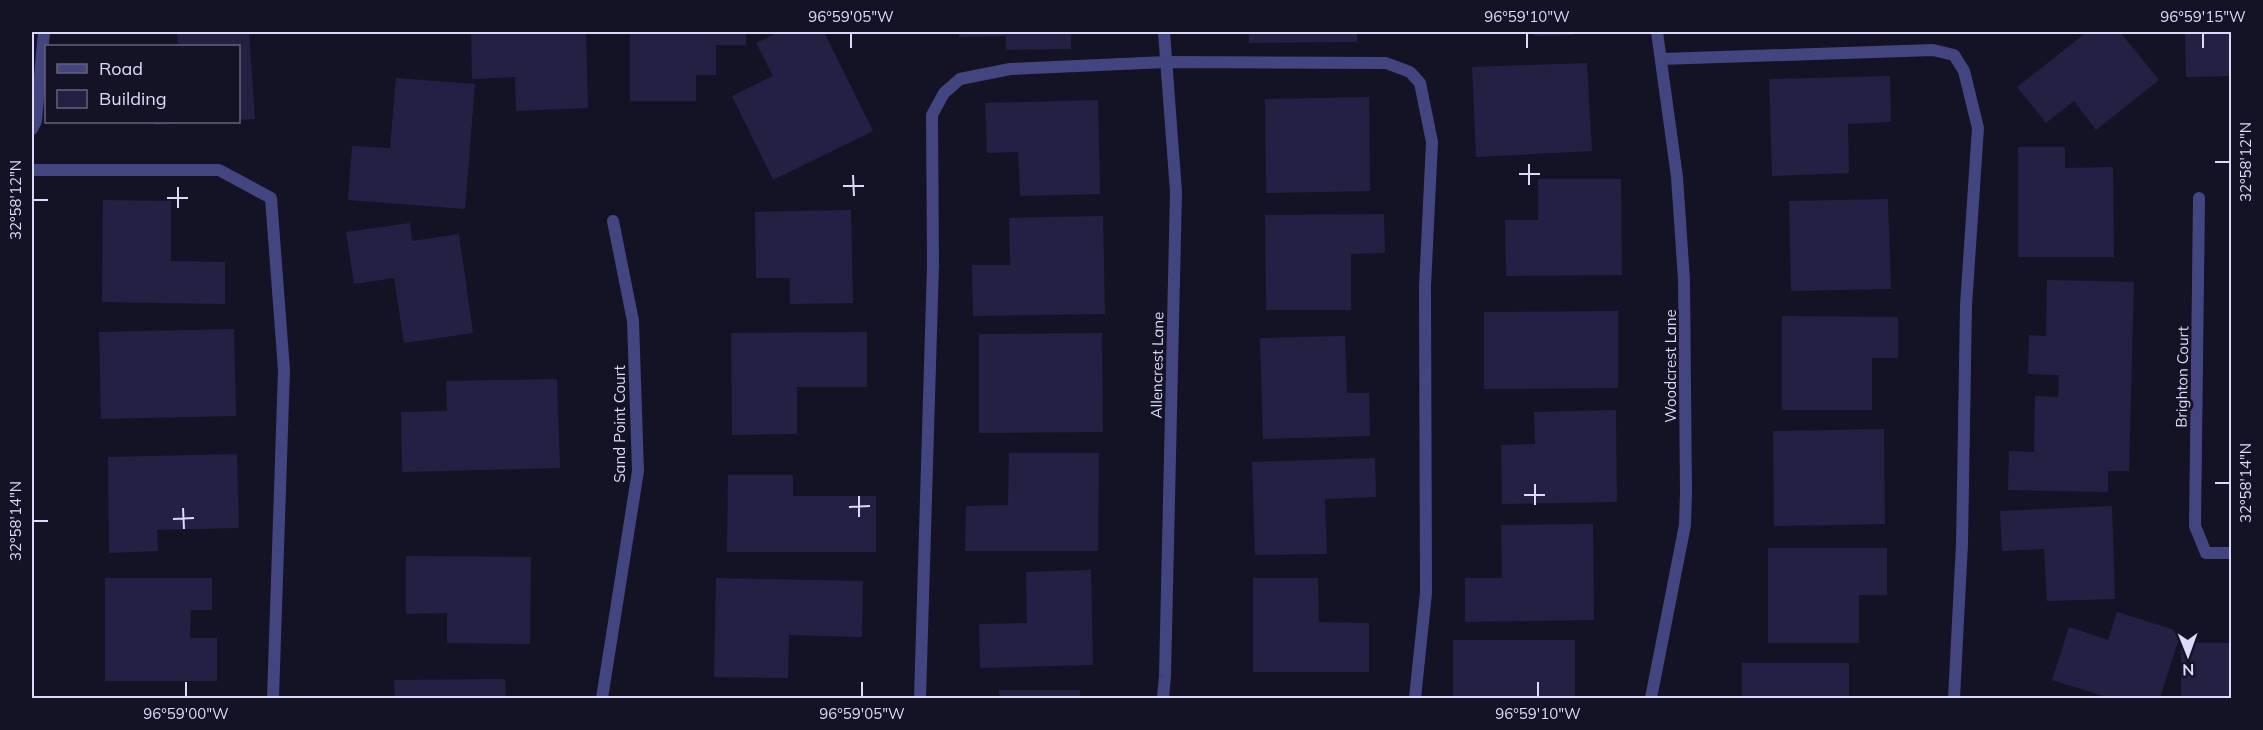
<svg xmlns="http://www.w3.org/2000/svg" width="2263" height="730" font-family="Mulish,sans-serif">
  <rect width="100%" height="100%" fill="#141225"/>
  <path fill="#242044" d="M177,32H249L255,119L238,120V46H178Z
    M471,32H586L588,108L516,111L515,77L472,79Z
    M630,32H746V45H716V75H696V101H630Z
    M779,32H824L873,131L773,180L732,96L773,76L756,43Z
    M959,32H1071V49L1006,50V36L959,37Z
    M1249,32H1357V42L1249,43Z
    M1533,32H1574V35L1534,36Z
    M2087,32H2120L2159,80L2096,130L2074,101L2046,123L2017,87Z
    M2185,32H2232V76L2186,77Z
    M1587,63L1592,151L1476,157L1472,67Z
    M1890,76L1891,122L1848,124L1849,173L1772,176L1769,79Z
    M396,78L475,84L465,209L348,200L352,146L390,148Z
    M1369,97L1370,191L1266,193L1265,99Z
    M1098,100L1100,194L1020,196L1018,152L987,153L985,103Z
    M155,122H189V123L155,125Z
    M2018,147H2065V168L2113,167L2114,257H2018Z
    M1538,179H1621L1622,275L1506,276L1505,220H1538Z
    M1888,199L1891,289L1791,291L1789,201Z
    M103,200L171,201V261L225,262V304L102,302Z
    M851,210L853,303L790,304V278H756L755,212Z
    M1384,214L1385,253L1351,254V310H1266L1265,215Z
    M1103,216L1105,314L973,316L972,265H1010L1009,218Z
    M410,223L412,241L459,234L473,333L404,343L394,278L354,284L346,232Z
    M2047,280L2134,282L2129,471H2108V492L2008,490L2009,451L2034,452L2035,396L2058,397L2059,375L2028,374L2029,335L2046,336Z
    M1618,311V388L1484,389V312Z
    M1782,316L1898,317V358H1872V410H1782Z
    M234,329L236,416L101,419L99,332Z
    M867,332V387H797V434L732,435L731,333Z
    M1102,333L1103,432L979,433V334Z
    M1345,336L1347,393H1369L1370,436L1263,439L1260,338Z
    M557,379L560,468L402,472L401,412L447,411L446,381Z
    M1616,410L1617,502L1502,504L1501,445L1535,444L1534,412Z
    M1884,429L1885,524L1774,526L1773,431Z
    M1009,453H1099L1098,551H965L966,506L1008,505Z
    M237,454L239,528L157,530L158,551L109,553L108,457Z
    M1375,458L1376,497L1325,499L1327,554L1255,555L1252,462Z
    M728,475H793V496H876V552H727Z
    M2112,506L2115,599L2047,601L2044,549L2002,551L2000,511Z
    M1593,524L1594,620L1465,622V578H1502L1501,525Z
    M1768,548H1887V595H1859V643H1768Z
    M406,556L531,557L530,644L447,643V613L406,614Z
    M1091,570L1093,665L980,668L979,624L1027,623L1026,572Z
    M105,578H212V610H191L190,638H217V681H105Z
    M716,578L863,581L862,637L789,635L788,678L714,677Z
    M1253,578H1318L1319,622L1369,623V672H1253Z
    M2117,612L2181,632L2160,698H2103V696L2052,680L2069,627L2108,640Z
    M1453,640H1575V698H1453Z
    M2181,643H2232V698H2181Z
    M1742,663H1849V698H1742Z
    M505,679L506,698H395L394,680Z
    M999,690H1080V698H1000Z
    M1245,696H1282V698H1245Z"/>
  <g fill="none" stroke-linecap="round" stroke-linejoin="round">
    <path stroke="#42457f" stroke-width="12" d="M1661,59L1933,50L1954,55L1964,71L1978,128L1966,305L1962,544L1954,698
      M32,170H219L271,198L284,370L273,698
      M920,698L933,265L932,115L944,93L960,79L1010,69L1166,62L1386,63L1410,72L1420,83L1432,142L1425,286L1426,593L1415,698"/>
    <path stroke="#42457f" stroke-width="12" d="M32,129L36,121L44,32
      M2199,198L2195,526L2206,553H2232
      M602,698L638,471L633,321L613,221
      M1163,698L1165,676L1176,192L1164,32
      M1651,698L1685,525L1686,492L1684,280L1677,177L1657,32"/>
  </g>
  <path fill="none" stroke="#dbdafb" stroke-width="2" d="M851,33V48M1527,33V48M2203,33V48M2215,162H2230M1529,164V185M1519,174H1540M853,175L854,196M843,186H864M178,187V208M167,198H188M33,200H48M2215,483H2230M1535,484V505M1524,495H1545M859,496V517M849,507L870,506M183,508L184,529M173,519L194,518M33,521H48M186,682V697M862,682V697M1538,682V697"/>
  <g text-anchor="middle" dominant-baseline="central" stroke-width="6" stroke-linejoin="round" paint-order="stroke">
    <g font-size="15" fill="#dbdafb" stroke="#141225">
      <text transform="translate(1157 365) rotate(-89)">Allencrest Lane</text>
      <text transform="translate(1670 366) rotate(-90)">Woodcrest Lane</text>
      <text transform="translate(2182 377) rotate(-89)">Brighton Court</text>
      <text transform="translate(619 424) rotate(-90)">Sand Point Court</text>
    </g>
  </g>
  <rect width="2263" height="730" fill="none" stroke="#141225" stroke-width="66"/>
  <rect x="45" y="45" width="195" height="78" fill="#141225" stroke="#64627b" stroke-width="1.5"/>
  <rect x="57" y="64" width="30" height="9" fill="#42457f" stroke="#64627b" stroke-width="1.5"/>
  <text x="99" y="75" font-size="18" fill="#dbdafb">Road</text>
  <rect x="57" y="90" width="30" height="18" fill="#242044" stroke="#64627b" stroke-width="1.5"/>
  <text x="99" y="105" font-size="18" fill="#dbdafb">Building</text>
  <g transform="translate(2188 655) rotate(179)" stroke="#141225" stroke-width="4.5" paint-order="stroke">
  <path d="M0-4.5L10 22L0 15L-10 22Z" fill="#dbdafb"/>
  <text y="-9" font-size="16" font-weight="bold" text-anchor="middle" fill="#dbdafb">N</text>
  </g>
  <rect x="33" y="33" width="2197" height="664" fill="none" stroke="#dbdafb" stroke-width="2"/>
  <g font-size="15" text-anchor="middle" fill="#dbdafb">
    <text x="851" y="22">96°59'05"W</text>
    <text x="1527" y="22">96°59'10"W</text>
    <text x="2203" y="22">96°59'15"W</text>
    <text transform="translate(2246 162) rotate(-90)" y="5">32°58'12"N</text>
    <text transform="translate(16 200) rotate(-90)" y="5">32°58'12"N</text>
    <text transform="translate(2246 483) rotate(-90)" y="5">32°58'14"N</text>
    <text transform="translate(16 521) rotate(-90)" y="5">32°58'14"N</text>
    <text x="186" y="719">96°59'00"W</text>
    <text x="862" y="719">96°59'05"W</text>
    <text x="1538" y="719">96°59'10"W</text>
  </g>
</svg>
